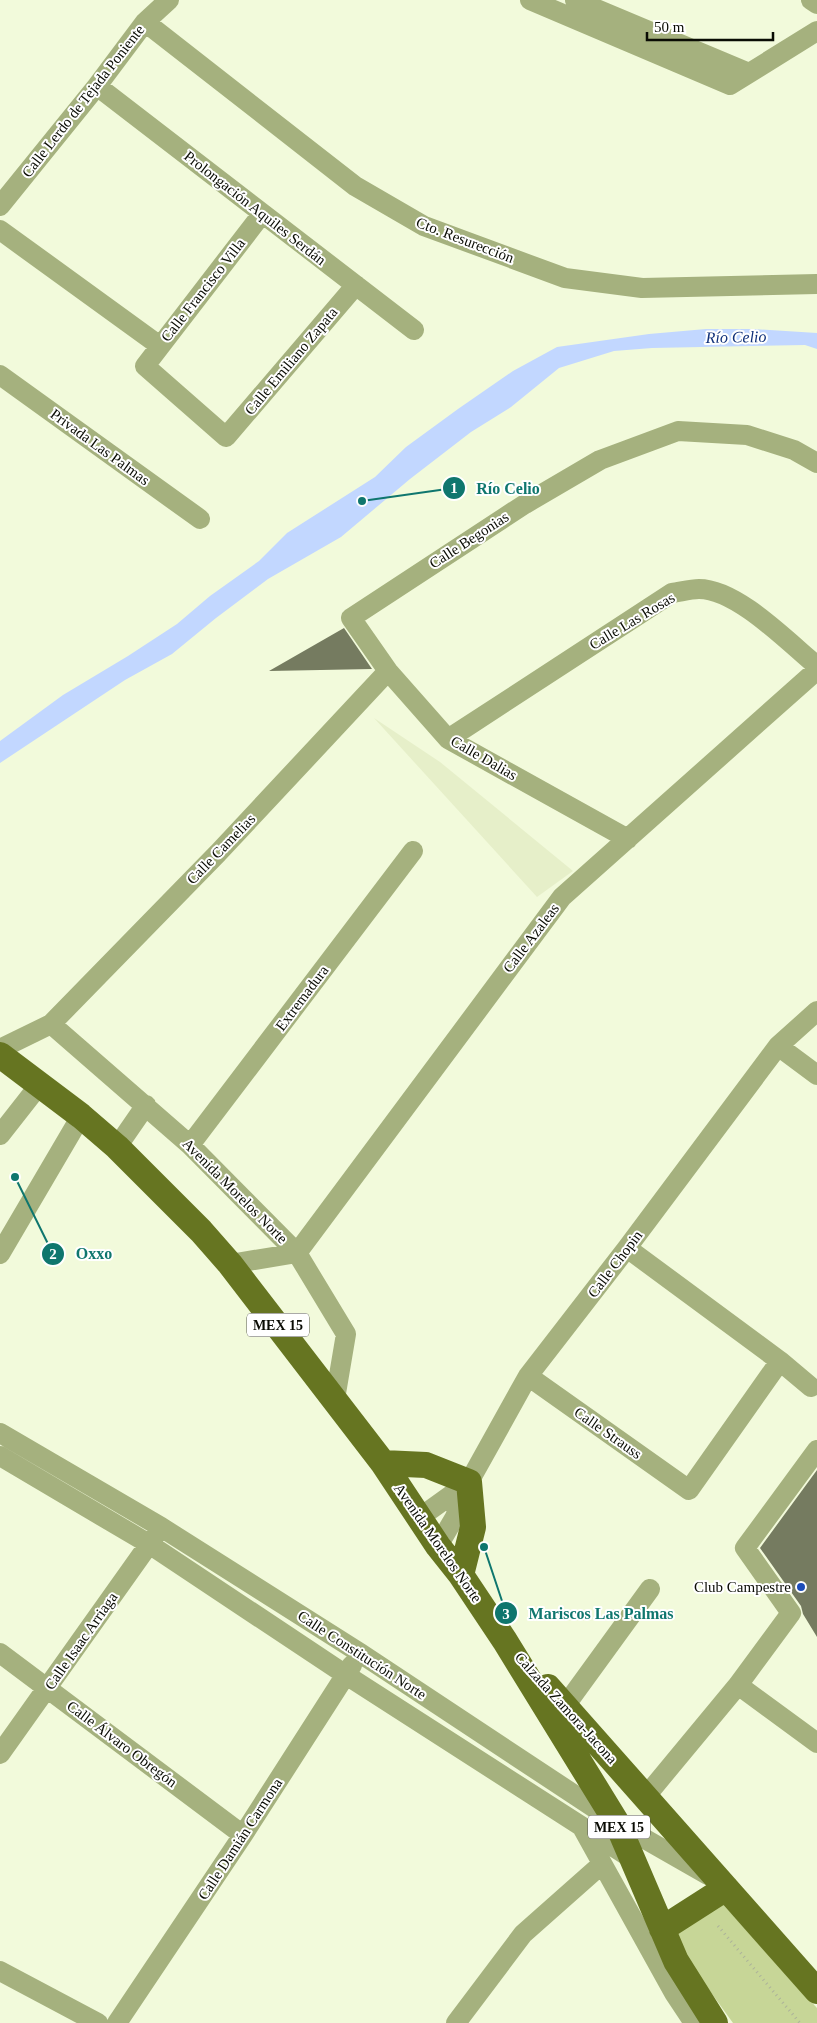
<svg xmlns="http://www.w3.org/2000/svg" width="817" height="2023" font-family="Georgia,serif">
  <rect width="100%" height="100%" fill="#f2fadb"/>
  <path fill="#e6efc9" d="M374,718L440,762L573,871L537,897Z"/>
  <path fill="#c7d697" d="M719,1900L817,2008V2023H733L686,1958L674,1934Z"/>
  <path fill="#c2d7ff" d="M706,329H753L817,333V349L805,345L652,348L614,351L559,368L511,407L471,432L410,479L341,537L268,579L216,618L172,654L125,680L0,763V741L63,695L128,656L177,624L210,596L259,561L287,533L375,477L406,447L458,409L513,371L557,347L649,334Z"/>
  <path fill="#757b60" d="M344,628L372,669L269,671Z
    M817,1470V1637L803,1614L801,1606L760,1548Z"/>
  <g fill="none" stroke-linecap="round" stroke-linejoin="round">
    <path stroke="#acb29a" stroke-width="3" stroke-dasharray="1 4" stroke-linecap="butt" d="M718,1926L800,2023"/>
    <path stroke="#a5b17e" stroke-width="20" d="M530,0L730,85L817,31
      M575,0L749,73
      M811,0L817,4
      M145,22L355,186L424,226L565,278L642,288L817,284
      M97,86L414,330
      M0,206L97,86L145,22L169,0
      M262,214L145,366L226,437L356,285
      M0,230L160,346
      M0,375L200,519
      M448,739L672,593C680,592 690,589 699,589C737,589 788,642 817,666
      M628,839L448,739L388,671L351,618L525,504L600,460L678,431L747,435L794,450L817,463
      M51,1024L190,1145L297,1253L346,1334L335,1399
      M778,1046L817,1075
      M0,1049L51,1024L218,853L388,671
      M0,1135L40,1084
      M190,1145L413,851
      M117,1147L146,1105
      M627,1248L780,1361L811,1387
      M297,1253L562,897L817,670
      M0,1254L81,1116
      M230,1264L297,1253
      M528,1376L689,1490L780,1361
      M0,1433L161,1527L360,1653L617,1823L708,1875
      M0,1456L149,1544L346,1675L634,1860
      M419,1518L469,1482L528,1376L627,1248L778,1046L817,1011
      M438,1546L455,1517L468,1484
      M0,1653L243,1835
      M738,1685L817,1743
      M565,1706L650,1589
      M0,1754L157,1533
      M646,1796L738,1685L791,1613L745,1548L817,1450
      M583,1829L674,1993L694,2023
      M0,1971L98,2023
      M117,2023L243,1835L352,1665
      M456,2023L523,1934L602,1864"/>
    <path stroke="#667521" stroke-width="26" d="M0,1055L81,1116L117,1147L201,1231L230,1264L383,1463L438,1546L461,1575L505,1641L617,1823L676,1961L715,2023
      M383,1463L426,1465L469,1482L473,1527L461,1575
      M548,1687L817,1991
      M662,1929L726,1888"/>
  </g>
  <circle fill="#1c4cb9" stroke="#fff" stroke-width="2" cx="801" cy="1587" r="5"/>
  <g text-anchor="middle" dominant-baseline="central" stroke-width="4" stroke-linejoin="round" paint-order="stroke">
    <g fill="#fff" stroke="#54554f" stroke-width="1">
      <rect x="247" y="1313.5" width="62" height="23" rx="4"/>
      <rect x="588" y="1815.5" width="62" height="23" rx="4"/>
    </g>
    <g font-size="14" font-weight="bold" fill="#0a0c04">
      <text x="278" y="1325">MEX 15</text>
      <text x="619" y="1827">MEX 15</text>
    </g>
    <g font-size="15" fill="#0a0c04" stroke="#fff">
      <text transform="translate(83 101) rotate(-52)">Calle Lerdo de Tejada Poniente</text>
      <text transform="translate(255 208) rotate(38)">Prolongación Aquiles Serdán</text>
      <text transform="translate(465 240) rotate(21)">Cto. Resurección</text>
      <text transform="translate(203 290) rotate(-52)">Calle Francisco Villa</text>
      <text transform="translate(291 361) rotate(-50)">Calle Emiliano Zapata</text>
      <text transform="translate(100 447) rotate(36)">Privada Las Palmas</text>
      <text transform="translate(469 540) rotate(-33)">Calle Begonias</text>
      <text transform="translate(632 621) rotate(-31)">Calle Las Rosas</text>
      <text transform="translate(484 758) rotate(30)">Calle Dalias</text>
      <text transform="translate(221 849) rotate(-46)">Calle Camelias</text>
      <text transform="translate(531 938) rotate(-53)">Calle Azaleas</text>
      <text transform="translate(302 998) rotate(-53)">Extremadura</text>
      <text transform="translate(235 1191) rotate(45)">Avenida Morelos Norte</text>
      <text transform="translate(615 1264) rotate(-53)">Calle Chopin</text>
      <text transform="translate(608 1433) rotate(35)">Calle Strauss</text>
      <text transform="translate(438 1543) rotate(55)">Avenida Morelos Norte</text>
      <text transform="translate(81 1641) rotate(-55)">Calle Isaac Arriaga</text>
      <text transform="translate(362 1655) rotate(33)">Calle Constitución Norte</text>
      <text transform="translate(566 1708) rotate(48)">Calzada Zamora-Jacona</text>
      <text transform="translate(122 1744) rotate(37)">Calle Álvaro Obregón</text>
      <text transform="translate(240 1839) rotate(-57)">Calle Damián Carmona</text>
    </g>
    <g font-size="15" fill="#0a0c04" stroke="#fff" text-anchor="end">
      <text x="791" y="1587">Club Campestre</text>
    </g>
    <g font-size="16" font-style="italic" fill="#103079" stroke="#fff">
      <text transform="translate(736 337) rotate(-1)">Río Celio</text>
    </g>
  </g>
  <path fill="none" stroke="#0f766e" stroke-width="2" d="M362 501L454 488M15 1177L53 1254M484 1547L506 1613"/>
  <g fill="#0f766e" stroke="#fff" stroke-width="2">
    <circle cx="362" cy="501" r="5"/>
    <circle cx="15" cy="1177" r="5"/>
    <circle cx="484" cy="1547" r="5"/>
    <circle cx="454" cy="488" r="12"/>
    <circle cx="53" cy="1254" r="12"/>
    <circle cx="506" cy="1613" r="12"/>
  </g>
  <g font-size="15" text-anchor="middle" font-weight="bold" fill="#fff">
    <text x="454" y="493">1</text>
    <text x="53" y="1259">2</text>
    <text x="506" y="1619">3</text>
  </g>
  <g font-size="16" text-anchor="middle" font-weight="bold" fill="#0f766e" stroke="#fff" stroke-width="4" stroke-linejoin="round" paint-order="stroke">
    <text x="508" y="494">Río Celio</text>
    <text x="94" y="1259">Oxxo</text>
    <text x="601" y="1619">Mariscos Las Palmas</text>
  </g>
  <path d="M647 32v8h126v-8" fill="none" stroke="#0a0c04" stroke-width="2.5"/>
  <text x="654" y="32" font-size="15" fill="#0a0c04" stroke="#ffffff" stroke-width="4" paint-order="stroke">50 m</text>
</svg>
